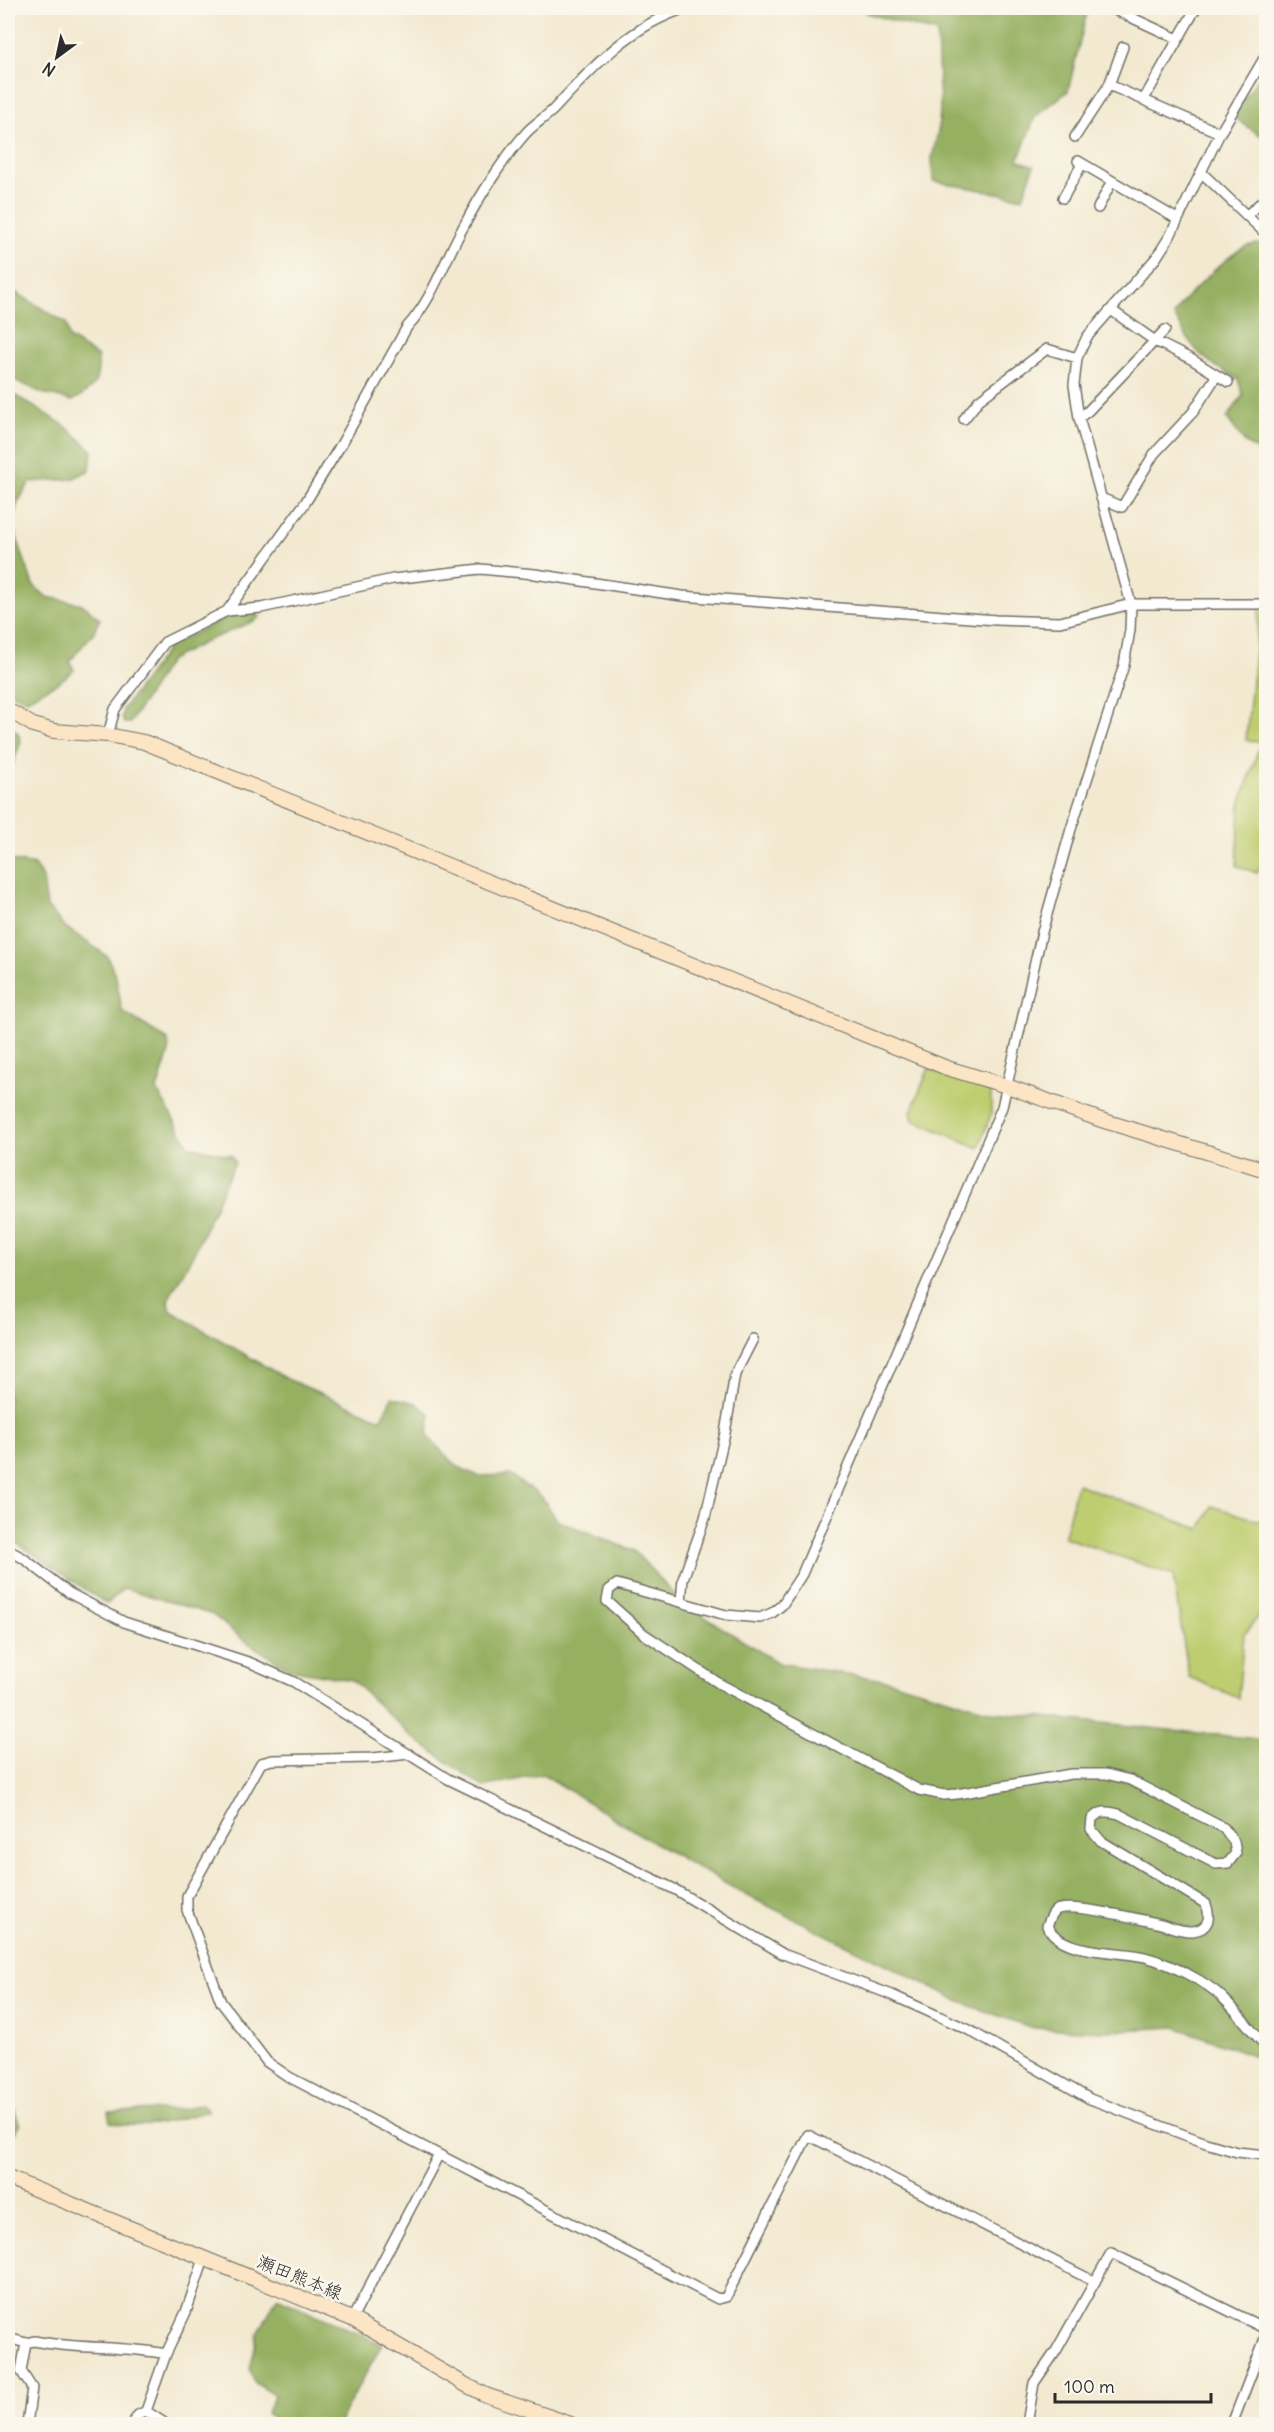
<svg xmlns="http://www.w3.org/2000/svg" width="1274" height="2432" font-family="Delius,'Klee One',sans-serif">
  <rect width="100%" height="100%" fill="#fbf7ec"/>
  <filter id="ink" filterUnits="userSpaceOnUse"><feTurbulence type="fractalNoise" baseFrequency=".0167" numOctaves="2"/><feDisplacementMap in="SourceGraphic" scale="12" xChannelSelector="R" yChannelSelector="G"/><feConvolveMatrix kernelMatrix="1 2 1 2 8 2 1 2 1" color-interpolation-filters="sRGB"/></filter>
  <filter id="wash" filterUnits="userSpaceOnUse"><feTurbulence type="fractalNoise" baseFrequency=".008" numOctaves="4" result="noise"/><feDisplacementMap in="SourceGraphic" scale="24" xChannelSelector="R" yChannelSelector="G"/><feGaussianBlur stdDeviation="1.35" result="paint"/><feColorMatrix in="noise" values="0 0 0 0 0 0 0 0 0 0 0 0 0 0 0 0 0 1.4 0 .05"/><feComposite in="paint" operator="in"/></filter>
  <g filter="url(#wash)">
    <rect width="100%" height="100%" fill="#f2e9d0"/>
    <path fill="#becd6f" stroke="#747c4d" stroke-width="1.5" d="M1260,605L1266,606V744L1246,740Z
      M1259,748L1266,750V858L1257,873L1237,866L1240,805Z
      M929,1068L991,1091V1114L979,1148L913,1120L911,1112Z
      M1077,1484L1200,1529L1212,1506L1266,1523V1608L1244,1634L1238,1698L1189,1677L1173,1575L1064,1537Z"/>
    <path fill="#96b062" stroke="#606e46" stroke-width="1.5" d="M867,8H1088L1068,91L1035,117L1018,160L1034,166L1023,198L933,181L932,158L939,127L940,108L937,33L866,13Z
      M1257,79L1266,80V139L1236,119V112Z
      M1266,243V456L1245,443L1227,418L1243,395L1238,379C1202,360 1193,351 1174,315C1181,300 1231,252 1247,246C1253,244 1261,243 1266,243Z
      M8,288L66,323L69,338L98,357C99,384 95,388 72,401L42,393L8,377Z
      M8,391L64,425L92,450L90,470L72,479L30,482L18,502L12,524L33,585L47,597L82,604L100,619L93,633L70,661L74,670L59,682L25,700L13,694L8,686Z
      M257,613L260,617L254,621L207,641L170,660L130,723H124L122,718L123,709L170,645L230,616Z
      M8,724L18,733L21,741L8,779Z
      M8,860L34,865L43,878L47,907L64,926L107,956L116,977L122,1011L168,1040L169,1052L157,1090L189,1146L232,1156L235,1162L196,1249L168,1300L171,1311L287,1379L381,1419L392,1397L416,1403L430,1414L428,1437L456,1466L478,1476L510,1475L542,1497L557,1520L634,1551L681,1602L778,1663L891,1681L994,1712L1266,1740V2060L1175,2027L1106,2031L1033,2028L968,2005L744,1894L649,1840L543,1774L483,1787L411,1736L352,1680L289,1669L242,1639L213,1615L124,1588L107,1604L8,1537Z
      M201,2104L208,2111C177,2120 142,2131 110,2122L108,2112L185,2109Z
      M13,2106L20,2126L15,2133L8,2138V2107Z
      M277,2297L382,2344L338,2424H278L266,2413L275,2395L255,2383L250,2369L258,2334Z"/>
  </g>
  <g filter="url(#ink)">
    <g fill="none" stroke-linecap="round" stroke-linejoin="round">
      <g stroke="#716e65" stroke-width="12">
        <path id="street" d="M1113,9L1178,39
          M1266,55L1220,133L1170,236L1156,258L1087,337L1077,358L1074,385L1079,418L1131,604L1130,630L1124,665L1071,829L1042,932L1002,1107L802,1574L782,1605L772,1613L760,1618L726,1615L617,1584L609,1590L607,1601L644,1634L720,1684L919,1790L944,1795L957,1794L1071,1774H1106L1130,1780L1224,1828L1234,1842L1236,1853L1228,1863L1216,1864L1119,1814C1107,1811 1100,1810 1092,1819L1091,1829L1101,1841L1206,1904C1211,1917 1209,1929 1193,1931C1183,1932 1171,1927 1161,1924C1144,1920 1069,1902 1056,1910C1051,1914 1049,1921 1047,1926C1062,1955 1117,1950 1145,1957C1168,1963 1206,1981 1223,1998C1239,2013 1251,2031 1266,2046
          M1109,85L1220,133
          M1144,99L1196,8
          M1075,137L1109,85L1123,47
          M1078,161L1177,219
          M1201,172L1266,234
          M1063,198L1082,164
          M1098,208L1112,181
          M1246,216L1266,198
          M1111,310L1155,341L1191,359L1228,382
          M1079,418L1088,411L1165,330
          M964,419L979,400L1047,349L1077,358
          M1101,498L1122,507L1154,454L1193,412L1217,375
          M227,611L305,503L342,443L407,327C434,298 445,258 465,224C479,197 506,155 526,133C534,124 545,118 554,109C592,68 631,24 687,8
          M108,735L115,709L165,642L227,611L261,608L393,579L480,569L535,574L682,596L996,620L1060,622L1131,604H1266
          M8,1550L23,1558L69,1593L124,1622L251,1663L294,1682L448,1779L674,1889L783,1954L892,1995L967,2029L1090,2099L1206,2143L1237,2152L1266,2155
          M681,1602L683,1579L705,1518L725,1433L735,1374L753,1339
          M409,1754L373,1758L272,1760L261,1763L187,1896V1910L221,2002L267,2062L289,2077L718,2299L726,2297L808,2135L1095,2282
          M352,2319L438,2156
          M8,2338L26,2343L34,2341C78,2350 122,2345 166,2354
          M26,2343L21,2371L32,2388L27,2424
          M132,2424L138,2415L146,2411
          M166,2424L146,2411L166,2354L186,2312L204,2259
          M1027,2424L1034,2383L1056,2351L1111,2253L1266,2329
          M1232,2424L1266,2336"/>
      </g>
      <g stroke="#716e65" stroke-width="16">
        <path id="secondary" d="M8,710L33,725L54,731L108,735L144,742L947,1068L1007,1086L1101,1120L1266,1170
          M8,2178L352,2319L466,2385L486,2395L571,2424"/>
      </g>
      <use href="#street" stroke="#fff" stroke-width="9"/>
      <use href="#secondary" stroke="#fce5c4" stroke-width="14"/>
    </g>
  </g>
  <g text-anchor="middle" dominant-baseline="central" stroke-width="5" stroke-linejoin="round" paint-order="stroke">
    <g font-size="18" fill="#2b2b2b" stroke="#fbf7ec">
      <text transform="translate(300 2277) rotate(22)">瀬田熊本線</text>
    </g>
  </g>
  <rect width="1274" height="2432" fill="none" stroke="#fbf7ec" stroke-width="30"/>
  <g transform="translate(57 57) rotate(213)" stroke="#fbf7ec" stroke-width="4.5" paint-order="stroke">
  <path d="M0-4.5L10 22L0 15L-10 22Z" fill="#2b2b2b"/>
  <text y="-9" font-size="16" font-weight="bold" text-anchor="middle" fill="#2b2b2b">N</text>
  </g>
  <path d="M1055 2393v9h156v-9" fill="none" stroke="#2b2b2b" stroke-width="3"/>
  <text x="1064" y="2393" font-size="18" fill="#2b2b2b" stroke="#fbf7ec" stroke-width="4.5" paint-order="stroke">100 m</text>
</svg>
